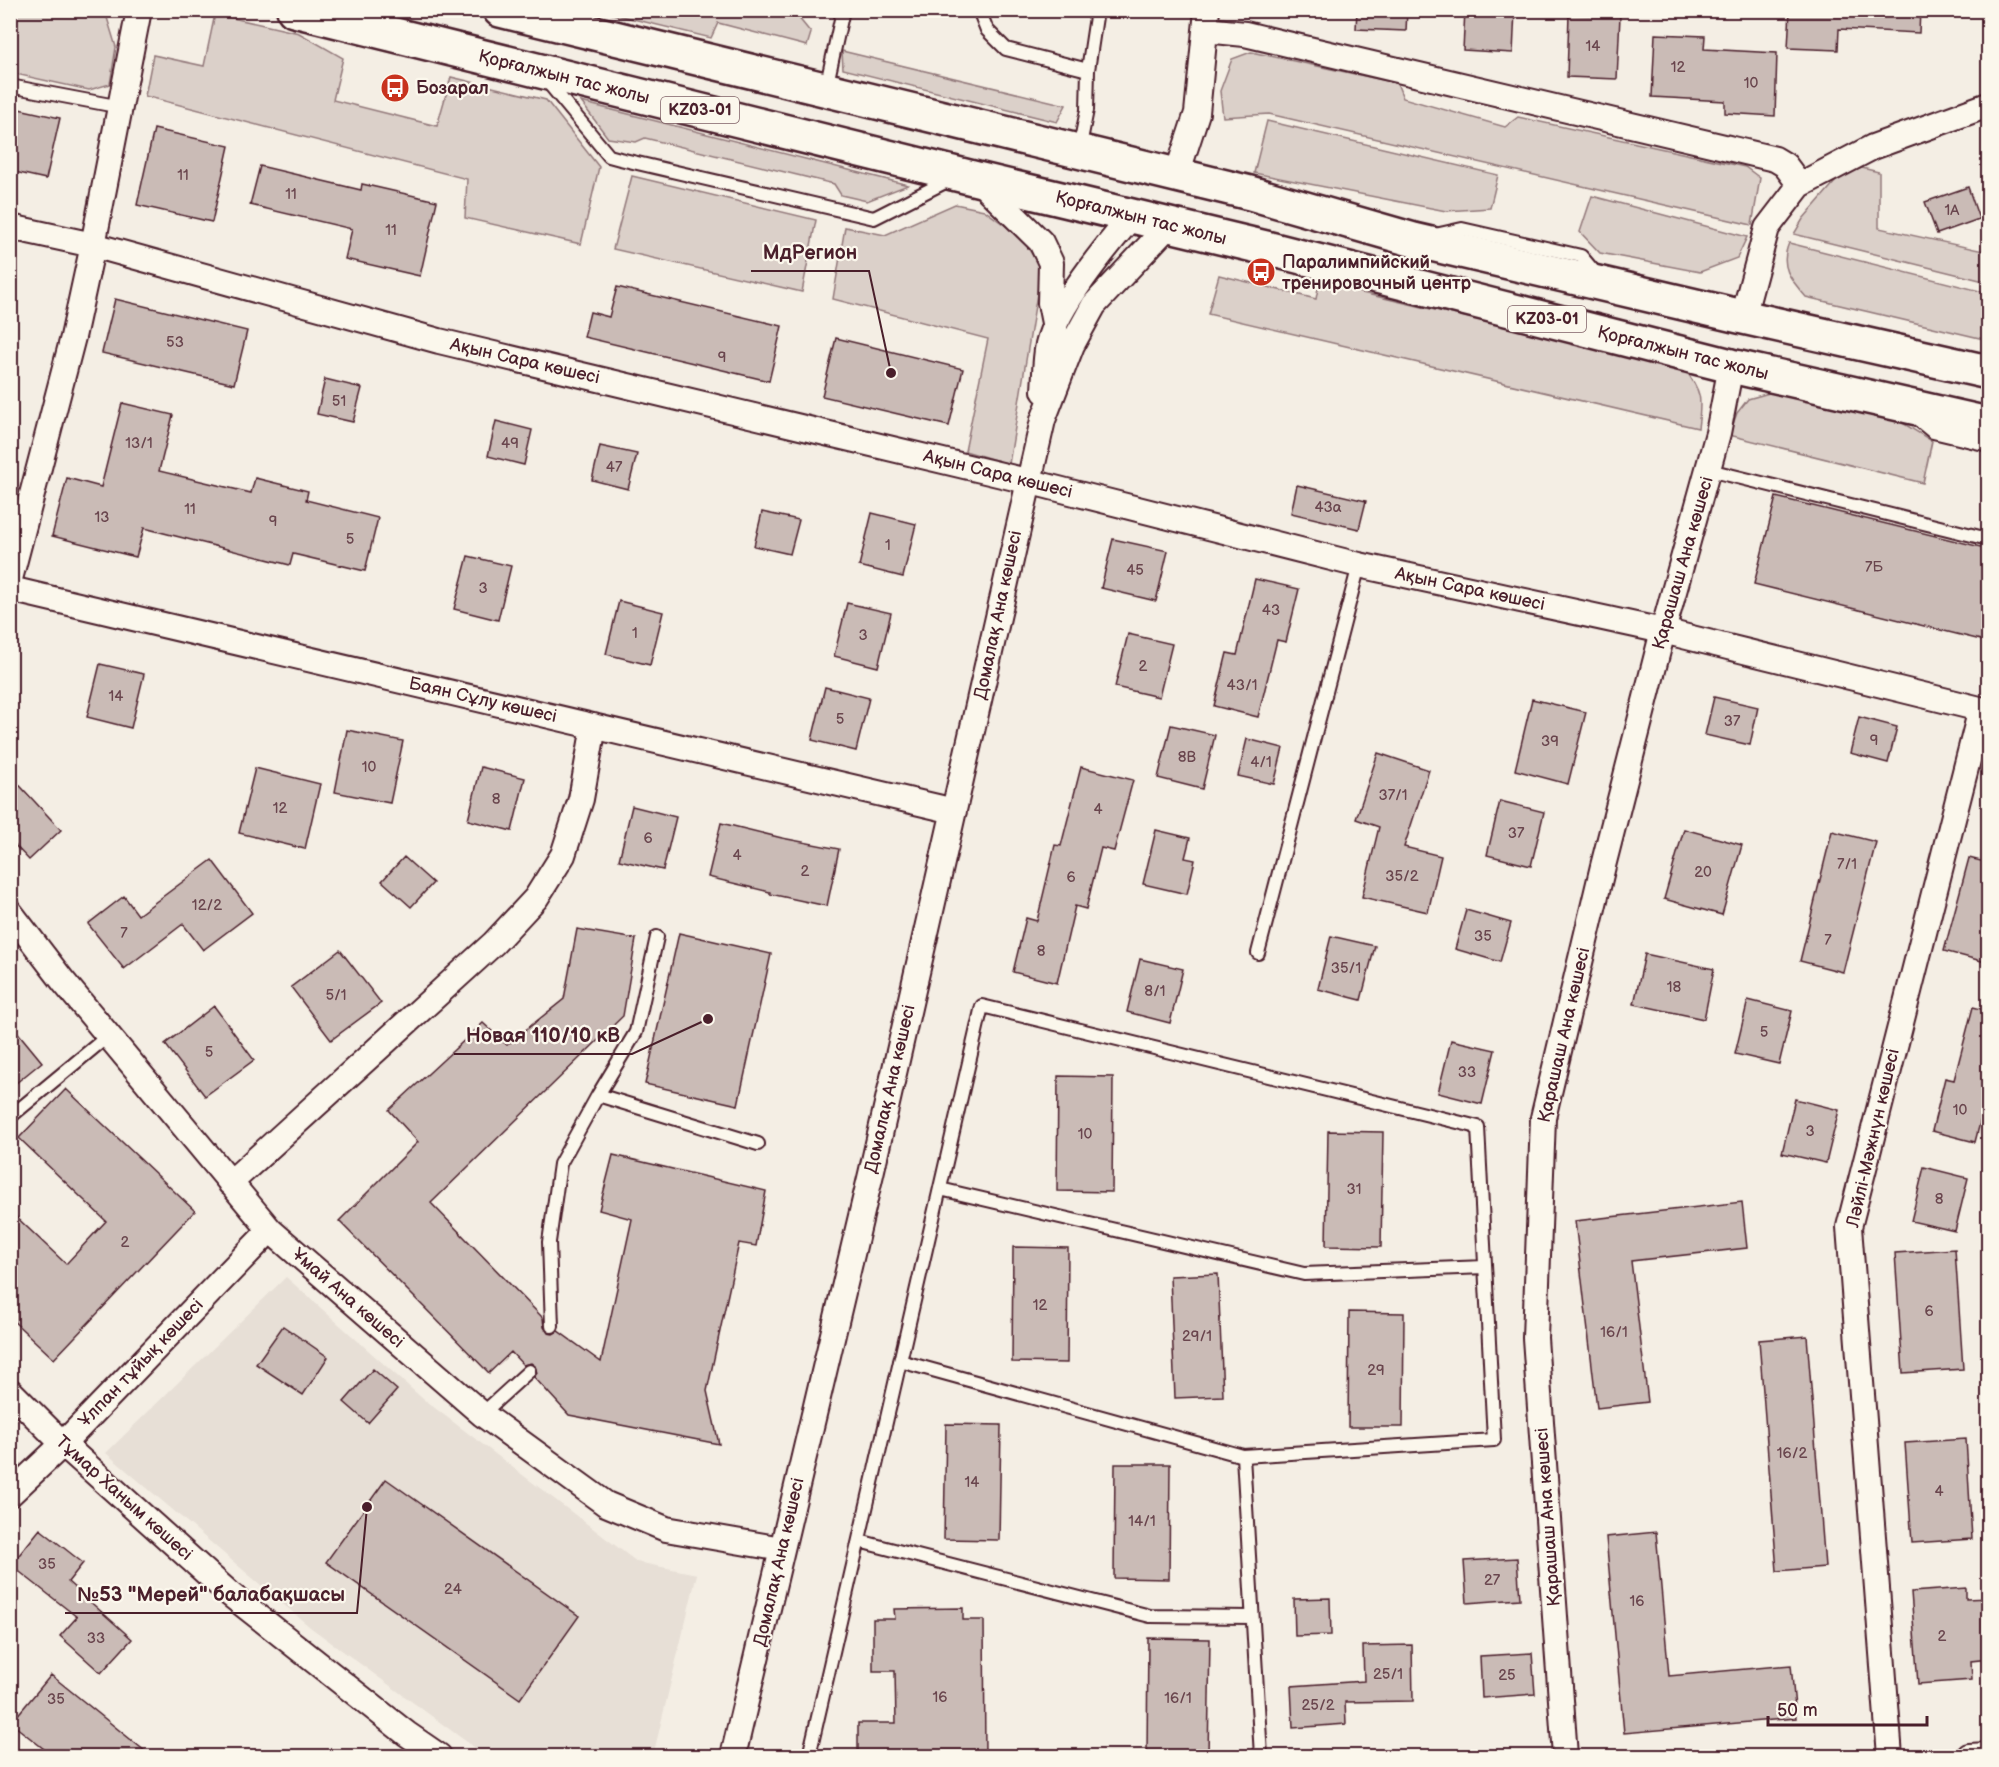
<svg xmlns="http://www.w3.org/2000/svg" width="1999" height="1767" font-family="'Balsamiq Sans',sans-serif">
  <rect width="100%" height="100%" fill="#f4eee4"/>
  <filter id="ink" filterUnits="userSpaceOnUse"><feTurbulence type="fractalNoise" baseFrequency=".0167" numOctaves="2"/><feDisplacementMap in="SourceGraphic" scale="12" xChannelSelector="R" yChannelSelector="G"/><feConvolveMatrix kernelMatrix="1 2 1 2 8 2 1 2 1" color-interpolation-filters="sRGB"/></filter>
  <g filter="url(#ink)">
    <path fill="#e7dfd6" d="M286,1277L423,1399L637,1562L697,1574L653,1756H486L310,1627L106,1453Z"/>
    <path fill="#dbd0c9" stroke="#92787a" stroke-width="1.5" d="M10,11H105L116,47L110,84L89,90L11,73Z
      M600,11H770L798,17L811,33L807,46L718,23L711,38Z
      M215,14L299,33L343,58L333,100L437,126L451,77L546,100L599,167L581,244L465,218L467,179L145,96L153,55L204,66Z
      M842,51L1066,105L1057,122L843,69Z
      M1251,52L1397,83L1403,98L1505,127L1518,117L1745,167L1760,178L1752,225L1269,114L1223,117L1220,91L1232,59Z
      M581,102L908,185L867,201L841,195L834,184L645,138L636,142L608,138Z
      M1267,121L1498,175L1490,208L1446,211L1254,173Z
      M1862,168L1879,172V228L1988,252V282L1794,234L1803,219L1841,175Z
      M632,176L816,220L802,292L613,249Z
      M1592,196L1747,237L1737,258L1700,272L1600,253L1580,232Z
      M955,204L984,210L1022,238L1041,269L1009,464L965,451L988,339L833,299L845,227L885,235Z
      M1789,243L1988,293V340L1806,297C1790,279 1779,266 1789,243Z
      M1219,275L1316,299L1319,283L1684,368C1702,392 1702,398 1698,428L1208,314Z
      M1776,391L1893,417L1932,441L1923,483L1729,435L1737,413L1748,399Z"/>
    <path fill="#cabbb6" stroke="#4a1f2b" stroke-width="1.5" d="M1357,10H1407L1406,31L1356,29Z
      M1465,10H1515L1513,53L1463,50Z
      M1790,10H1920L1919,33L1839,29L1838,50L1788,48Z
      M1569,14L1620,16L1617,79L1567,77Z
      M1655,34L1705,36L1704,49L1777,53L1775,116L1725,113V101L1652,97Z
      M10,107L60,118L46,179L10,171Z
      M154,129L229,146L212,222L137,205Z
      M260,166L361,190L362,184L437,201L420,276L345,259L352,229L250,205Z
      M1968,187L1979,219L1937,234L1925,202Z
      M617,287L782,326L769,381L584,337L590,312L609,317Z
      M115,299L247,331L234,384L102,353Z
      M836,338L963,369L949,426L822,396Z
      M325,379L362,388L353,422L317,414Z
      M122,403L173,415L159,471L251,493L255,478L308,491L306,500L378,518L365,571L293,554L290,565L144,528L136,557L52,536L67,478L101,487Z
      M496,421L532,430L524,465L488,456Z
      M600,446L637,454L628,489L592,480Z
      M1297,485L1366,501L1359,529L1291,513Z
      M1776,497L1989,549V642L1754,584Z
      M762,512L799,520L790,554L754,546Z
      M872,513L916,524L903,577L859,566Z
      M1113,539L1168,551L1156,601L1101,588Z
      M468,556L511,566L498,620L454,609Z
      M1255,579L1299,589L1286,642L1277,640L1258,717L1214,706L1227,653L1237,655Z
      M619,601L663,612L650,665L606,654Z
      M847,603L891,613L878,667L834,656Z
      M1128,634L1172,644L1159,697L1115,687Z
      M100,664L144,674L131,728L87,717Z
      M825,687L869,698L856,751L812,740Z
      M1714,697L1758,707L1750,745L1705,735Z
      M1532,699L1586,712L1568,784L1515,770Z
      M1859,717L1897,727L1888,763L1850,753Z
      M1171,725L1215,735L1202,789L1158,778Z
      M347,730L403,741L390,803L335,792Z
      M1247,739L1283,748L1274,784L1238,776Z
      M1378,753L1429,770L1404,847L1441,856L1428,912L1362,897L1379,827L1356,819Z
      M481,767L525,778L512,831L468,820Z
      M1081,767L1133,780L1114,851L1101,848L1086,909L1075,906L1057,983L1013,972L1026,918L1037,921L1055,845L1061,846Z
      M255,768L320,784L305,849L239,833Z
      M10,775L61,830L29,860L10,840Z
      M1500,801L1544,812L1531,866L1487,855Z
      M632,806L676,817L663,870L619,860Z
      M721,823L782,838L839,849L827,906L770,894V892L708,877Z
      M1684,829L1742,845L1722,915L1664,899Z
      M1156,830L1190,838L1185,858L1195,860L1187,894L1143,884Z
      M1832,831L1876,842L1843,972L1800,961Z
      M404,857L433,883L411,907L382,881Z
      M1969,858L1989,863V963L1944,951Z
      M212,860L252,913L203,950L183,924L124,969L88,924L124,896L138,915Z
      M1466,910L1511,923L1500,962L1455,949Z
      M577,929L636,939L623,1016L431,1203L543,1318L544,1327L548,1333L553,1334L558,1331L601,1362L632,1219L599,1210L613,1155L766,1191L756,1246L739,1243L707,1391L719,1444L569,1415L534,1377L537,1373L535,1366L531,1363L523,1365L511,1352L489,1373L339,1221L418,1142L389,1110L483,1023L507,1045L564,999Z
      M679,933L771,954L738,1105L645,1084Z
      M1331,936L1375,946L1361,1000L1318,989Z
      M340,950L381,1003L331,1040L291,987Z
      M1645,954L1714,969L1704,1019L1634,1004Z
      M1140,959L1183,969L1170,1023L1127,1012Z
      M1748,1000L1792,1011L1779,1064L1735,1054Z
      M214,1006L254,1060L205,1096L165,1044Z
      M1973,1007L1989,1011V1088L1975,1142L1932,1131L1945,1078L1954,1080Z
      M10,1023L42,1062L10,1088Z
      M1451,1040L1495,1050L1482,1104L1438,1093Z
      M1058,1076L1113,1077L1112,1192L1057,1191Z
      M66,1089L195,1211L54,1359L10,1318V1211L66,1264L106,1221L19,1138Z
      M1795,1099L1839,1110L1826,1163L1782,1153Z
      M1328,1131L1383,1132L1381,1247L1326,1246Z
      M1924,1167L1968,1178L1955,1231L1911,1221Z
      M1742,1202L1747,1248L1631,1261L1648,1402L1597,1408L1575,1221Z
      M1013,1247L1068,1248L1067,1363L1012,1362Z
      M1955,1249L1963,1369L1903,1373L1895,1253Z
      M1218,1274L1223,1396L1175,1398L1170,1276Z
      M1349,1312L1404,1313L1403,1427H1348Z
      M283,1326L328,1357L303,1395L256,1364Z
      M1807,1336L1825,1567L1777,1571L1759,1340Z
      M373,1369L397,1390L368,1423L344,1402Z
      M946,1424L1001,1425L999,1540L944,1539Z
      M1966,1439L1972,1539L1912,1543L1905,1443Z
      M1115,1464H1170L1169,1579L1114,1578Z
      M386,1479L579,1616L520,1699L326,1562Z
      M40,1529L83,1563L68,1582L132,1639L101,1673L60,1636L77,1617L11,1565Z
      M1656,1532L1669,1676L1791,1665L1796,1718L1624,1733L1606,1537Z
      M1517,1558L1520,1599L1467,1603L1464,1561Z
      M1966,1588V1599L1989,1598V1659L1971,1661L1972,1680L1918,1684L1911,1592Z
      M1330,1598L1331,1635L1295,1636L1294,1599Z
      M963,1608V1620H984L985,1756H858V1723H896L895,1671H873V1619H895L894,1609Z
      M1148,1638L1210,1639L1208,1756H1147Z
      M1412,1645L1413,1701L1345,1702L1346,1724L1293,1728L1291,1686L1364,1681L1363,1646Z
      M1532,1653L1535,1694L1482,1698L1480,1656Z
      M51,1675L151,1756H53L11,1723Z"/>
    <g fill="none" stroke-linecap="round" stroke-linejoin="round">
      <g stroke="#4a1f2b" stroke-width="16">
        <path id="lane" d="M979,10L987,30L1006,49L1088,70
          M546,80L609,156L620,159L874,218L951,179
          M10,86L121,107
          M826,88L843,10
          M1079,150L1087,110L1088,70L1097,10
          M1435,235L1462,229L1581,256L1597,275
          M1916,418L1933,432L1988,445
          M1709,470L1988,539
          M1258,953L1359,565
          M598,1095L636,1032L657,937
          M10,1117L109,1035
          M940,1189L1304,1274L1485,1267
          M552,1326L549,1242L560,1164L598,1095L758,1144
          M900,1361L1243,1456
          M482,1414L529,1371
          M859,1541L1150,1616L1252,1617
          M809,1756L982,1006L1478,1127L1494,1440L1243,1456L1261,1756"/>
      </g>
      <g stroke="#4a1f2b" stroke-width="28">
        <path id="street" d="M1205,30L1245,34L1775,159L1785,165L1800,185
          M1177,174L1197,113L1207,10
          M979,181L1041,242L1051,263L1050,303L1055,328
          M10,227L93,245L439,341L1027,481L1359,565L1663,631L1988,711
          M1743,317L1767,228L1800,185L1873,147L1988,105
          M1044,391C1045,376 1045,359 1048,344C1057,306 1106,247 1132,216
          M10,579L73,337L93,245L139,10
          M10,589L954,811
          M10,912L63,981L270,1230L482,1414L606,1504L666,1529L782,1549
          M230,1183L494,943L536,898L563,855L581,799L594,726
          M10,1391L63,1444L231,1595L407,1734L439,1756
          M10,1494L63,1444L270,1230
          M733,1756L871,1174L1043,420L1072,345L1094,305L1170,224
          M1565,1756L1535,1338L1543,1118L1603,866L1663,631L1718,433L1731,366
          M1890,1756L1849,1227L1981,709
          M1969,1756L1988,1755"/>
      </g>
      <g stroke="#4a1f2b" stroke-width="38">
        <path id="primary" d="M294,10L977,179L1266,248L1731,366L1988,424
          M500,10L1250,193L1414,240L1743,317L1988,372"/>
      </g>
      <use href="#lane" stroke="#fbf7ec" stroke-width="12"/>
      <use href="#street" stroke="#fbf7ec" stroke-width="24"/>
      <use href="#primary" stroke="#fbf7ec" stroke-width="33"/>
    </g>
  </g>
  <defs>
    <g id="bus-disc" transform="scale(1.5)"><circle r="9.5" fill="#c8321e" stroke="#fbf7ec"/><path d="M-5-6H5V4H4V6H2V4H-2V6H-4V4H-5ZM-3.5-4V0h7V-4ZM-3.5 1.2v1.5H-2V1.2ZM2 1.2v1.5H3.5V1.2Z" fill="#fff"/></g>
  </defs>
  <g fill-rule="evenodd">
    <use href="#bus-disc" x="395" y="88"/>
    <use href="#bus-disc" x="1261" y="272"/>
  </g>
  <g text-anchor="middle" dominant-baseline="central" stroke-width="4.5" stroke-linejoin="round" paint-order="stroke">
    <g font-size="15" fill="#6a464e">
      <text x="1593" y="46">14</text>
      <text x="1678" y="67">12</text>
      <text x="1751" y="83">10</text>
      <text x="183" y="175">11</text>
      <text x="291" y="194">11</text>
      <text x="1952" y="210">1А</text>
      <text x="391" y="230">11</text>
      <text x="175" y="342">53</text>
      <text x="722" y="357">9</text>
      <text x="339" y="401">51</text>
      <text x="139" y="443">13/1</text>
      <text x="510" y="443">49</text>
      <text x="614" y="467">47</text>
      <text x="1328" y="507">43а</text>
      <text x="190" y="509">11</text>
      <text x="102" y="517">13</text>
      <text x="273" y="521">9</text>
      <text x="350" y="539">5</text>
      <text x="888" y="545">1</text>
      <text x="1874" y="567">7Б</text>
      <text x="1135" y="570">45</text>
      <text x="483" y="588">3</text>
      <text x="1271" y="610">43</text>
      <text x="635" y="633">1</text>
      <text x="863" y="635">3</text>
      <text x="1143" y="666">2</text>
      <text x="1242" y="685">43/1</text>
      <text x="116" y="696">14</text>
      <text x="840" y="719">5</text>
      <text x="1732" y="721">37</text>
      <text x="1874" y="740">9</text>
      <text x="1550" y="741">39</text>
      <text x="1187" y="757">8В</text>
      <text x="1261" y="762">4/1</text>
      <text x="369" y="767">10</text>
      <text x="1393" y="795">37/1</text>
      <text x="496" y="799">8</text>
      <text x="280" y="808">12</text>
      <text x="1098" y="809">4</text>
      <text x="1516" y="833">37</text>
      <text x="648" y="838">6</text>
      <text x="737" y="855">4</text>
      <text x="1847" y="864">7/1</text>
      <text x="805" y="871">2</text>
      <text x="1703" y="872">20</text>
      <text x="1402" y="876">35/2</text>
      <text x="1071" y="877">6</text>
      <text x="207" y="905">12/2</text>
      <text x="124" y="933">7</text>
      <text x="1483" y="936">35</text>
      <text x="1828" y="940">7</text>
      <text x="1041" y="951">8</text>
      <text x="1346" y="968">35/1</text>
      <text x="1674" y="987">18</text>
      <text x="1155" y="991">8/1</text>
      <text x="336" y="995">5/1</text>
      <text x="1764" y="1032">5</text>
      <text x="209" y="1052">5</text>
      <text x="1467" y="1072">33</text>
      <text x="1960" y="1110">10</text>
      <text x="1810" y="1131">3</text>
      <text x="1085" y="1134">10</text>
      <text x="1354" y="1189">31</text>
      <text x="1939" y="1199">8</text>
      <text x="125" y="1242">2</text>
      <text x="1040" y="1305">12</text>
      <text x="1929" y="1311">6</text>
      <text x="1614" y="1332">16/1</text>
      <text x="1197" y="1336">29/1</text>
      <text x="1376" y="1370">29</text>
      <text x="1792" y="1453">16/2</text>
      <text x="972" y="1482">14</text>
      <text x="1939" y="1491">4</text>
      <text x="1142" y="1521">14/1</text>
      <text x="47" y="1564">35</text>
      <text x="1492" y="1580">27</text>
      <text x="453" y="1589">24</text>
      <text x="1637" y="1601">16</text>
      <text x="1942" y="1636">2</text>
      <text x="96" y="1638">33</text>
      <text x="1388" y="1674">25/1</text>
      <text x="1507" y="1675">25</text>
      <text x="940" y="1697">16</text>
      <text x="1178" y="1698">16/1</text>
      <text x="56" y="1699">35</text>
      <text x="1318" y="1705">25/2</text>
    </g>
    <g fill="#fbf7ec" stroke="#7f6065" stroke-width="1.5">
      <rect x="661" y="97" width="78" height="26" rx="4.5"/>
      <rect x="1508" y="306" width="78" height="26" rx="4.5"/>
    </g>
    <g font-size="16" font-weight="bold" fill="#4a1f2b">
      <text x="700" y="110">KZ03-01</text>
      <text x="1547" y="319">KZ03-01</text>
    </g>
    <g font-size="18" fill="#4a1f2b" stroke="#fbf7ec">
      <text transform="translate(564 77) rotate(14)">Қорғалжын тас жолы</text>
      <text transform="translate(1141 218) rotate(14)">Қорғалжын тас жолы</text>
      <text transform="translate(1683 353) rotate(14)">Қорғалжын тас жолы</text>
      <text transform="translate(525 361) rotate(13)">Ақын Сара көшесі</text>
      <text transform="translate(998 474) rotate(14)">Ақын Сара көшесі</text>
      <text transform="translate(1683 563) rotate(-74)">Қарашаш Ана көшесі</text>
      <text transform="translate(1470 589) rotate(12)">Ақын Сара көшесі</text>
      <text transform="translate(998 615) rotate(-78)">Домалақ Ана көшесі</text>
      <text transform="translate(483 700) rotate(13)">Баян Сұлу көшесі</text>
      <text transform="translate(1564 1035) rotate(-77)">Қарашаш Ана көшесі</text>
      <text transform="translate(890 1089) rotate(-77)">Домалақ Ана көшесі</text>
      <text transform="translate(1873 1138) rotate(-77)">Ләйлі-Мәжнүн көшесі</text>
      <text transform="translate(348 1298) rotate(41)">Ұмай Ана көшесі</text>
      <text transform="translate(141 1363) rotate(-46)">Ұлпан тұйық көшесі</text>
      <text transform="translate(124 1498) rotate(42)">Тұмар Ханым көшесі</text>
      <text transform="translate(1548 1517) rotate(-94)">Қарашаш Ана көшесі</text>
      <text transform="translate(779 1562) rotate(-77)">Домалақ Ана көшесі</text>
    </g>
    <g font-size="18" font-weight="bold" fill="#4a1f2b" stroke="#fbf7ec" text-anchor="start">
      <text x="416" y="88">Бозарал</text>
      <text x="1282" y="262">Паралимпийский<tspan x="1282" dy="21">тренировочный центр</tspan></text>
    </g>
  </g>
  <path fill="none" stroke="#4a1f2b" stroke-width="2" d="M891 373L869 271H751M708 1019L632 1054H454M367 1507L357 1613H65"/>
  <g fill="#4a1f2b" stroke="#fbf7ec" stroke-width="2">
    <circle cx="891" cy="373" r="6"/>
    <circle cx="708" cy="1019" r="6"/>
    <circle cx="367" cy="1507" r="6"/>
  </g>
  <g font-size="20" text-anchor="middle" font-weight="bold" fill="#4a1f2b" stroke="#fbf7ec" stroke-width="4.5" stroke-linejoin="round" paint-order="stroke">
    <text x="810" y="259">МдРегион</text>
    <text x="543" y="1042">Новая 110/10 кВ</text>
    <text x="211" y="1601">№53 "Мерей" балабақшасы</text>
  </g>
  <rect width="1999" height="1767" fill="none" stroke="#fbf7ec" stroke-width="36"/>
  <rect x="18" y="18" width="1963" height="1731" fill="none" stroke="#4a1f2b" stroke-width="2" filter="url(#ink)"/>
  <path d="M1768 1716v9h159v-9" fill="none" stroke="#4a1f2b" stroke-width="3"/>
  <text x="1777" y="1716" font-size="18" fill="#4a1f2b" stroke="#fbf7ec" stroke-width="4.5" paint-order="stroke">50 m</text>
</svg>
